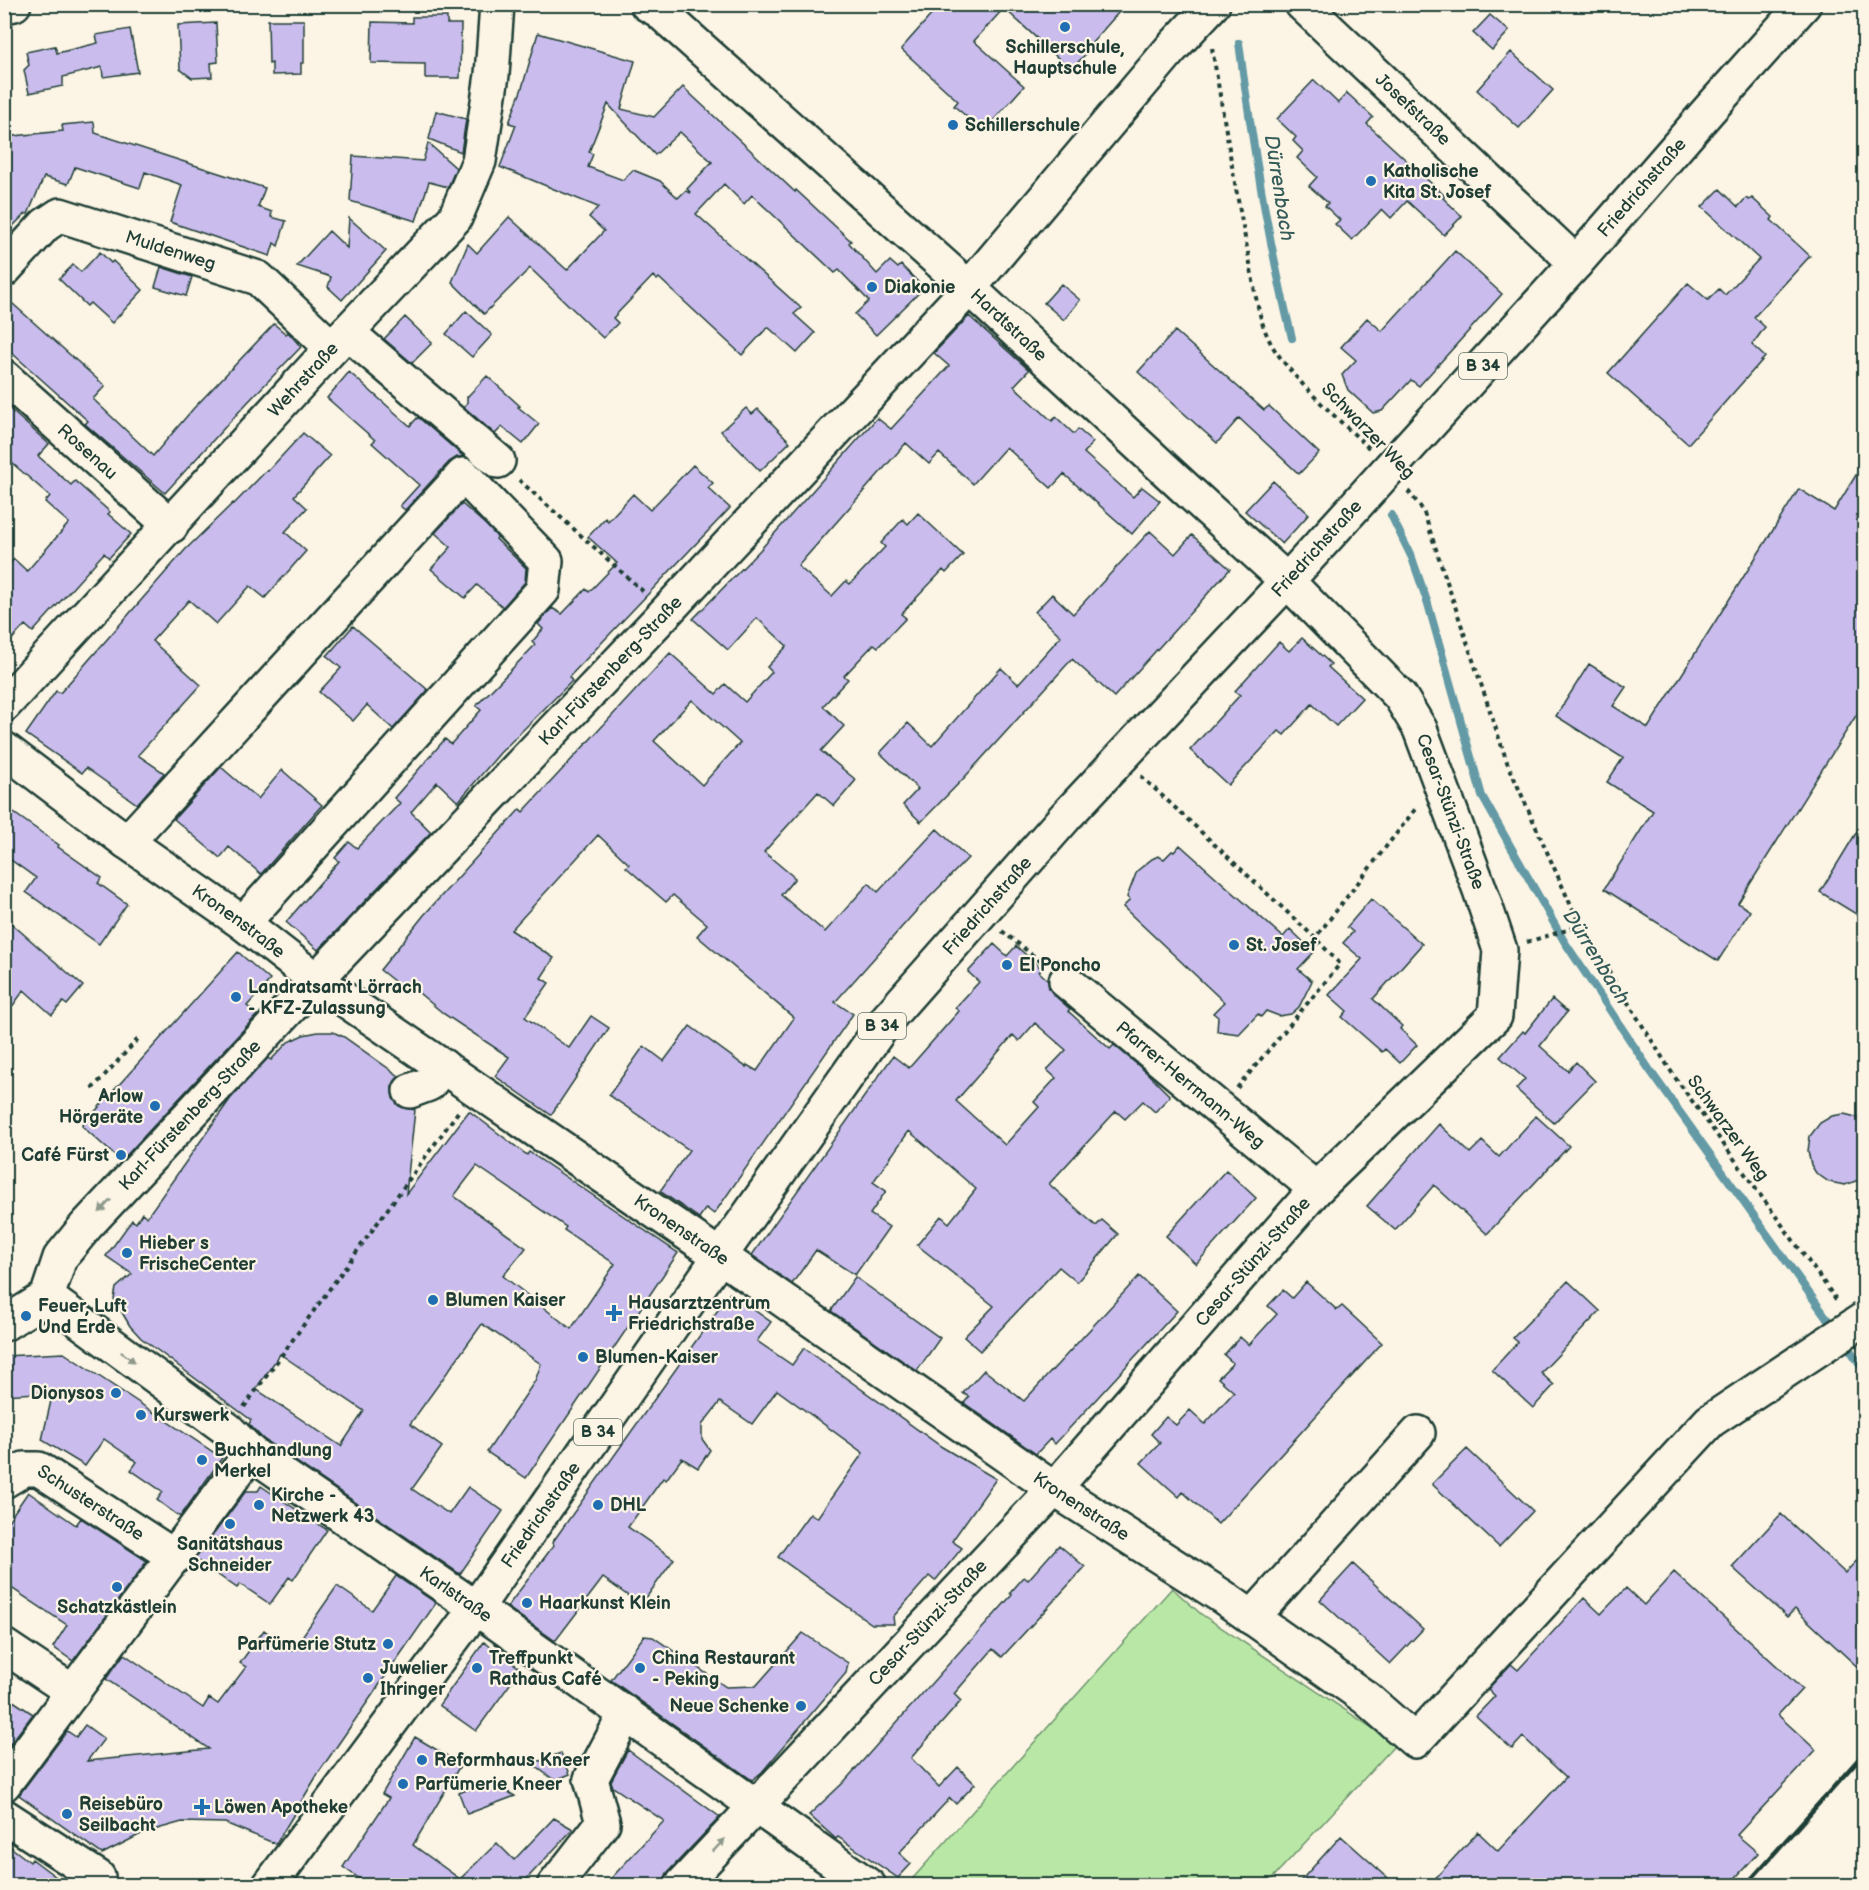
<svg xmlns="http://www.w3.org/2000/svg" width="1869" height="1890" font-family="'Balsamiq Sans',sans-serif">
  <rect width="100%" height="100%" fill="#fcf5e5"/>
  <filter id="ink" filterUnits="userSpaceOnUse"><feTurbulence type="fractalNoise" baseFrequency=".0167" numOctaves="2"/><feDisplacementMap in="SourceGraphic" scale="12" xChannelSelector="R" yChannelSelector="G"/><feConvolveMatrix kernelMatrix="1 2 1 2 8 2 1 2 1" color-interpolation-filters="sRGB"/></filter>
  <g filter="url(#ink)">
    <path fill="#b9e8a6" stroke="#6c926d" stroke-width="1.5" d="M1172,1588L1201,1614L1396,1744L1266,1885L906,1886Z"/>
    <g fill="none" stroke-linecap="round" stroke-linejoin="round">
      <path stroke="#639aa5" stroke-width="8" d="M1239,43C1252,142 1268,241 1292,338
        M1391,515L1412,558L1428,604L1482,796L1564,941L1649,1069L1834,1328
        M1843,1340L1864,1370"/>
    </g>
    <path fill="#cabdee" stroke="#1f3d34" stroke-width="1.5" fill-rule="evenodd" d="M941,4H1126L1090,45L1092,47L1071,70L1004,8L974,41L1024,86L984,131L954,106L958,101L901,49Z
      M1490,15L1509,31L1492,50L1473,33Z
      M412,17H447V24H461L460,78H425V64L371,63L372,22L412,23Z
      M268,20H304V63H301V74L272,75V63L269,64Z
      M216,23L218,62L211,63L212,77L192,78L180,69L178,25Z
      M130,29L138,72L103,77L102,67L63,77V86L29,93L24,70L29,65L26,52L55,46L57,53L98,43L96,35Z
      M538,33L635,61L621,109L654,117L683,87L795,192L796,190L851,241L849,243L877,274L890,261L898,268L901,265L924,288L876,335L855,314L869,301L839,270L835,273L752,195L744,204L724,184L696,214L801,308L794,314L815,333L797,353L768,327L742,355L659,278L657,280L653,276L613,318L618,323L603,338L530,268L484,314L452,282L468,244L477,253L509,217L567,270L604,231L589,217L598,207L500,167L516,125L509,123L522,88ZM608,104L655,155L680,132L712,162L687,189L691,193L685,191L678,198L660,181L633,170L623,180L588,167L593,154L589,152Z
      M1511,52L1553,90L1519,128L1477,90Z
      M1314,80L1338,103L1347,93L1373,117L1367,124L1445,196L1443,198L1462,216L1444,235L1407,201L1391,218L1382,209L1352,240L1335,224L1340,220L1325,206L1328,203L1309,186L1317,177L1297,158L1303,151L1293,141L1296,137L1277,119Z
      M436,111L466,119L461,152L429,139Z
      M94,122L95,133L265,188L258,207L272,212L271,217L286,221L278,246L274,243L270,256L170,222L182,185L145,172L140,188L75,167L68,184L44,177L28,214H25L4,235V137L63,131L62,125Z
      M428,143L456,168L448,187L429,182L416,221L350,201L353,156L423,161Z
      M1720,189L1738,207L1746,198L1749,200L1752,198L1773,217L1771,220L1810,256L1754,317L1765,327L1752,345L1765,357L1688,444L1608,373L1688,283L1708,300L1719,289L1725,295L1759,259L1702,207Z
      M349,218L386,251L342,300L328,287L331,277L297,266L329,231L347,248Z
      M1455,251L1502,294L1419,386L1411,380L1382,411L1373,413L1348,390L1342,375L1356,360L1341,347L1367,318L1382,331Z
      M100,252L111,263L113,261L143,290L112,323L90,303L87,306L59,279L73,265L81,272Z
      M161,267L192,277L186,296L155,287Z
      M1061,284L1080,300L1064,320L1044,303Z
      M4,296L105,386L93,399L153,456L193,409L274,324L286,334L288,332L301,347L247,403L165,493L85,424L88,421L4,346Z
      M466,311L492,335L472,357L446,334Z
      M969,316L1029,370L1014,386L1052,421L1056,417L1074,434L1078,429L1093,442L1084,453L1133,497L1142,487L1160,501L1132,534L1064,474L1051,488L1006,447L973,484L939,453L929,464L906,443L798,566L832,596L846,581L850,584L885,547L881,543L903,519L908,524L918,513L963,555L946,573L943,570L901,614L906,618L878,647L874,644L844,676L848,679L823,706L844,726L821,751L856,780L834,806L818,792L764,852L795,878L781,895L825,932L869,883L878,892L937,829L968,858L917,910L835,1002L853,1014L714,1214L706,1208L699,1218L660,1191L689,1150L609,1095L644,1046L664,1061L690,1026L746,1067L747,1065L757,1071L794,1018L697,936L707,924L673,895L666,902L626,867L629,864L598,835L511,930L554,958L541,978L549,983L525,1017L569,1048L591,1016L609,1028L551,1115L495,1076L509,1057L444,1014L413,988L409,993L380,970L424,915L520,809L523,812L670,653L716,694L725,684L745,702L772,672L767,667L787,646L757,618L728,650L693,619L760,550L877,418L891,429L949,366L934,353ZM692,700L740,743L702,785L654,741Z
      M405,317L432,343L412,363L384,339Z
      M1175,331L1264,410L1269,406L1319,453L1299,474L1239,418L1217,443L1138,372Z
      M349,372L410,426L418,417L464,457H457L449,462L405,510L400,506L419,485L372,443L375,440L327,398Z
      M487,376L520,406L518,407L539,424L523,444L502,427L495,434L464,407L467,403V397Z
      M4,404L49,444L38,456L71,485L75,481L110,512L108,514L131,534L109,558L104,553L33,632L25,625L4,648V570L14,559L27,571L69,523L45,502L50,496L4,456Z
      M746,408L752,414L758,409L790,442L760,471L721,431Z
      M303,433L330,456L294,496L307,508L285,532L306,551L265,598L250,586L216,624L189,600L152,641L201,685L138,755L164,773L137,804L86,768L82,773L26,734L56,691L60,693L185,550L233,503L234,504L267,470L268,471Z
      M1864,462V703L1738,903L1750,911L1718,961L1604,889L1653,811L1607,782L1623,758L1556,716L1589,664L1626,687L1613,706L1648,728L1799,489L1834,511Z
      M693,465L713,483L708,488L730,508L569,677L572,681L500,753L458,802L437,782L411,812L431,832L318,950L286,922L339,861L335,858L349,842L357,848L400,803L394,798L445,739L451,744L481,710L476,706L535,645L532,642L543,629L538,624L552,608L562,614L586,589L589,592L617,563L588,537L605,518L608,521L633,494L650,510Z
      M1273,481L1309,514L1282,544L1245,511Z
      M462,504L486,525L497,537L496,539L526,568L525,582L503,607L477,585L465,598L431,569L451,547L435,533Z
      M1150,531L1175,554L1192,535L1230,569L1114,697L1072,659L964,778L921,822L903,805L918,789L880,753L908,723L932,746L1001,668L1018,684L1061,636L1035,612L1052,594L1073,614Z
      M353,626L428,690L393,729L367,705L353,721L319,692L341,668L327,656Z
      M1302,638L1331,664L1328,667L1362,698L1336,726L1312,704L1284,735L1279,731L1228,785L1190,750L1240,695L1235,691L1279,642L1289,651Z
      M221,767L258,799L282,770L322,805L261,874L229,847L220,858L174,819Z
      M4,806L59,845L58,847L102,878L98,883L127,904L99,944L26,892L36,878L4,855Z
      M1864,820V919L1820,892Z
      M1180,845L1283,937L1290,929L1314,952L1298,969L1312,981L1299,1007L1291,1014L1279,1016L1266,1011L1261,1017L1258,1014L1239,1034L1217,1031L1218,1017L1213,1013L1224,1002L1123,907L1130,900L1127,897L1137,871L1152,859L1158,856L1164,859L1172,851L1174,852Z
      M1371,899L1422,944L1373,999L1402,1026L1400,1029L1417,1045L1400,1063L1385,1049L1382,1052L1342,1017L1347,1011L1329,995L1362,959L1343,943L1353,932L1347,927Z
      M4,917L83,986L67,1005L63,1002L52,1015L24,990L4,1018Z
      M994,944L1007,956L1016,946L1042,969L1039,972L1048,980L1049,988L1054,995L1070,1009L1068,1011L1110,1049L1114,1045L1146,1072L1170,1096L1155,1112L1143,1101L1125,1119L1116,1111L1049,1184L1096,1226L1102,1220L1118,1234L1077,1282L1059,1267L980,1351L964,1337L994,1306L917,1245L941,1216L949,1223L976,1189L909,1131L873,1182L886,1191L870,1214L889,1227L855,1275L816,1250L792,1284L752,1255L893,1056L909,1068L959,1011L955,1008L979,982L968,972ZM1035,1023L1066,1050L1047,1070L1056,1078L1034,1102L1039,1107L1005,1145L956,1101L1013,1035L1019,1041Z
      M238,952L270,980L247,1006L257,1015L121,1161L82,1126Z
      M1552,999L1567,1012L1540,1046L1568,1071L1576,1062L1595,1081L1554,1123L1516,1089L1525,1079L1500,1057L1523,1031L1525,1033Z
      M318,1032H333L344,1037L399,1076L392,1087L393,1098L399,1106L415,1110L406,1194L469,1111L527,1155L529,1152L678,1253L526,1478L487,1452L535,1381L541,1364L482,1324L410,1424L442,1447L412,1489L449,1514L468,1487L503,1511L460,1574L263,1439L249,1424L251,1420L141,1338L130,1326L114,1299L116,1288L132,1274L106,1256L132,1220L136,1223L142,1213L147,1217L231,1098L268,1058L271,1060L288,1042L303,1035ZM477,1166L566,1227L564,1230L615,1264L571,1329L503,1276L526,1248L454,1196ZM280,1354L364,1411L341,1446L256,1389Z
      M1844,1114L1856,1117L1864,1121V1178L1845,1185L1829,1182L1816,1173L1811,1165L1808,1151L1810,1136L1820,1123L1832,1116Z
      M1536,1116L1569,1146L1487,1234L1434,1185L1395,1230L1367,1206L1439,1124L1470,1153L1482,1141L1499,1157Z
      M1226,1170L1256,1198L1196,1264L1166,1236Z
      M1139,1276L1177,1311L1055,1444L1050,1439L1036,1454L964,1403L969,1397L963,1393L984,1370L1024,1401Z
      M855,1277L940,1338L917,1371L831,1311Z
      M1568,1281L1600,1311L1541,1373L1554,1385L1533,1408L1492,1370L1518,1342L1513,1338Z
      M1306,1282L1337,1310L1342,1306L1382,1343L1218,1524L1183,1492L1179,1497L1141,1463L1160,1443L1151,1434L1166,1417L1176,1425L1190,1410L1205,1424L1234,1392L1218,1378L1233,1363L1224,1355L1240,1337L1249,1345L1277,1314L1268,1306L1283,1290L1292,1298Z
      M730,1293L771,1322L757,1341L792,1365L804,1348L942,1447L996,1479L952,1541L962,1548L935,1581L929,1576L893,1617L894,1624H872L778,1557L810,1513L817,1518L863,1453L777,1390L752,1424L720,1402L702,1425V1439L710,1450L698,1468L682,1458L666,1480L663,1478L628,1527L674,1559L641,1605L603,1578L556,1640H554L507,1607L554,1545L552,1543Z
      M64,1353L222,1458L180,1517L157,1500L163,1492L131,1470L137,1462L104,1439L85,1466L42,1440L53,1392L4,1395V1356Z
      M1467,1449L1533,1511L1499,1547L1432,1484Z
      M261,1486L327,1530L293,1580L289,1577L270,1604L240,1584L237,1588L195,1559L246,1491H258Z
      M28,1492L76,1525L81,1518L147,1561L73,1661L53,1647L67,1625L4,1583V1527Z
      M1781,1514L1845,1573L1864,1553V1673L1795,1609L1787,1617L1732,1567Z
      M1059,1545L1085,1567L1002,1657L993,1649L954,1694L961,1701L911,1758L939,1787L958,1767L975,1784L956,1804L950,1798L899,1853L911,1864L898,1878L838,1837L836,1839L809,1815L843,1783L969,1641L970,1642L1012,1595L1010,1593L1024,1577L1028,1580Z
      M1353,1564L1423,1629L1390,1664L1320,1600Z
      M1674,1572L1802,1689L1778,1715L1816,1750L1737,1835L1758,1853L1728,1886H1428L1478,1832L1498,1851L1566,1777L1523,1737L1512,1749L1476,1716L1495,1696L1488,1689L1511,1664L1518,1670L1584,1598L1601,1614L1626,1588L1644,1605Z
      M396,1576L436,1603L319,1772L276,1844L225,1823L182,1822L143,1833L102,1854L19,1795L67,1731L76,1737L85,1725L104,1739L87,1761L209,1749L106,1679L124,1654L203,1708L209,1698L218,1704L246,1667L240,1663L264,1630L292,1651L337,1586L372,1610Z
      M803,1633L848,1663L846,1673L762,1772L752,1780L611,1680L644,1636L653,1637L726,1687L756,1686Z
      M484,1642L521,1669L476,1731L439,1705Z
      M4,1695L33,1714L4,1752Z
      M415,1737L461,1764L413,1845L460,1879L497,1843L514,1860L554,1818L573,1829L520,1886H370L343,1867L389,1798L382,1794Z
      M628,1750L720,1817L667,1873L662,1886H604L664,1821L613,1787L611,1781Z
      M561,1753L570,1774L558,1779H553L532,1764Z
      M487,1782H491L515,1796L467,1814L459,1793Z
      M1341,1836L1397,1886H1296Z
      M4,1842L30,1862L32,1859L68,1886H4Z"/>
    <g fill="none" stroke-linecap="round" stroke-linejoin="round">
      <g stroke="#1f3d34" stroke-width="38">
        <g id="minor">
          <path id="s1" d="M647,4L658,10L969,288L1185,488L1287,581L1400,696L1420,729L1480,890L1500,950L1495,1016L1316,1189L1054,1489L681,1886"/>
          <path id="s2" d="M1302,4L1576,263"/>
          <path d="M4,6L14,4"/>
          <path id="s3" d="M4,270L45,225L60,215L258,278L332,348"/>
          <path d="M347,332L498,461"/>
          <path id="s4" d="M4,377L171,526"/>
          <path id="s5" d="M4,705L332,348L455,218L479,161L492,75L497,4"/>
          <path id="s6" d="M4,749L127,842L243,923L316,980L720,1256L1054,1489L1223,1597L1366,1698L1415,1741L1710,1421L1823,1346"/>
          <path d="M127,842L463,475L546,561L543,590L243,923"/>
          <path id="s7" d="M1066,981L1316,1189"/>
          <path d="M410,1091L429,1084L443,1066"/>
          <path id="s8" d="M47,1297L227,1429L251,1453L476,1608L869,1886"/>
          <path id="s9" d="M4,1324L47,1297L60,1258L86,1226L316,980L666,612L969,288L1170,50L1213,4"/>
          <path id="s10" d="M4,1481L24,1469H39L175,1557"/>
          <path d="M1252,1618L1418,1433"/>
          <path d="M4,1646L73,1692"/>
          <path d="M4,1784L251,1453"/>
          <path d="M4,1816L98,1877"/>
          <path d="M554,1886L603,1823L591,1779L626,1713"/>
        </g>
      </g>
      <g stroke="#1f3d34" stroke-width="38">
        <g id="major">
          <path id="s11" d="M269,1886L476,1608L720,1256L888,1018L1067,815L1287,581L1576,263L1709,110L1804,4"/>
        </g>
      </g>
      <path stroke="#1f3d34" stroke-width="4" stroke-dasharray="4.5 4.5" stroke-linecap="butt" d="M1212,48C1224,118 1235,188 1249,258C1255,289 1258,327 1277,353C1301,387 1339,420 1369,448
        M519,480L645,593
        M1408,491L1423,510L1507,762L1580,926L1674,1076L1838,1302
        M1141,776L1315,938L1417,807
        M1002,931L1044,964
        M1527,942L1580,926
        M1237,1088L1340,964L1315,938
        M92,1089L138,1039
        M244,1407L458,1112"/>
      <use href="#minor" stroke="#fcf5e5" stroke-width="33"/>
      <use href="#major" stroke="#fcf5e5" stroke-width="33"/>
      <path stroke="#1f3d34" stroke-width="4.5" d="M1745,1886L1864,1753
        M1856,1886L1864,1879"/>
      <g stroke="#1f3d34" stroke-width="38" stroke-linecap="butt">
        <path id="minor-bridge" d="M1823,1346L1864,1319"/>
      </g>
      <use href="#minor-bridge" stroke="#fcf5e5" stroke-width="33"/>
    </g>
    <defs><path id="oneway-solid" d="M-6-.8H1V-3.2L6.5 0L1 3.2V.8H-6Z" transform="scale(1.5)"/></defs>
    <g fill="#8e998c">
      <use href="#oneway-solid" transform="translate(105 1206) rotate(133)"/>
      <use href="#oneway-solid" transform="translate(128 1357) rotate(36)"/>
      <use href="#oneway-solid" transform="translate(719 1845) rotate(-47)"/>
    </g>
  </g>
  <g fill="#1f6fb2" stroke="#fcf5e5" stroke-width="2">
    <circle cx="1065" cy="27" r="6"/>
    <circle cx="953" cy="125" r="6"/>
    <circle cx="1371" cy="181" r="6"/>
    <circle cx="872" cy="287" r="6"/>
    <circle cx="1234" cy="945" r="6"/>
    <circle cx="1007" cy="965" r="6"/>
    <circle cx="236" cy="997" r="6"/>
    <circle cx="155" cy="1106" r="6"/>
    <circle cx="121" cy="1155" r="6"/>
    <circle cx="127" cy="1253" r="6"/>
    <circle cx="433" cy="1300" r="6"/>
    <path d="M611 1304h6v6h6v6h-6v6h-6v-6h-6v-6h6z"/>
    <circle cx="26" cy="1316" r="6"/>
    <circle cx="583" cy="1357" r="6"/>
    <circle cx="116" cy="1393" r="6"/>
    <circle cx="141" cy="1415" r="6"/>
    <circle cx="202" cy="1460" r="6"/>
    <circle cx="259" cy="1505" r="6"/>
    <circle cx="598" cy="1505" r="6"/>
    <circle cx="230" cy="1524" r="6"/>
    <circle cx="117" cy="1587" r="6"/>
    <circle cx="527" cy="1603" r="6"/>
    <circle cx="388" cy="1644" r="6"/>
    <circle cx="477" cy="1668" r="6"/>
    <circle cx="640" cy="1668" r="6"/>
    <circle cx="368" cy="1678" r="6"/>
    <circle cx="801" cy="1706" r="6"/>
    <circle cx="422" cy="1760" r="6"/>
    <circle cx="403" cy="1784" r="6"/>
    <path d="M199 1798h6v6h6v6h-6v6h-6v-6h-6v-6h6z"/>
    <circle cx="67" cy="1814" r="6"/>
  </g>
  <g text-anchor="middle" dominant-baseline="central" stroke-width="4.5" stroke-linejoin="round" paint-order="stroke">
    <g fill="#fcf5e5" stroke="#617469" stroke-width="1.5">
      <rect x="1459" y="353" width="48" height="26" rx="4.5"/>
      <rect x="858" y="1013" width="48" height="26" rx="4.5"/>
      <rect x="574" y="1419" width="48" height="26" rx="4.5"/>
    </g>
    <g font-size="16" font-weight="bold" fill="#1f3d34">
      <text x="1483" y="366">B 34</text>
      <text x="882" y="1026">B 34</text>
      <text x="598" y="1432">B 34</text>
    </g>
    <g font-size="18" font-weight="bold" fill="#1f3d34" stroke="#fcf5e5" text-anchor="start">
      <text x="1065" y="47" text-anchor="middle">Schillerschule,<tspan x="1065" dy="21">Hauptschule</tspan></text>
      <text x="965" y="125">Schillerschule</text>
      <text x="1383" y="171">Katholische<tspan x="1383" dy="21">Kita St. Josef</tspan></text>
      <text x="884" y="287">Diakonie</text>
      <text x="1246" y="945">St. Josef</text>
      <text x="1019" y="965">El Poncho</text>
      <text x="248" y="987">Landratsamt Lörrach<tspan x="248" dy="21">- KFZ-Zulassung</tspan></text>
      <text x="143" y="1096" text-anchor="end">Arlow<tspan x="143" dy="21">Hörgeräte</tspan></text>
      <text x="109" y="1155" text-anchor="end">Café Fürst</text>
      <text x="139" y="1243">Hieber s<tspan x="139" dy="21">FrischeCenter</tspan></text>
      <text x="445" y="1300">Blumen Kaiser</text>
      <text x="628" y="1303">Hausarztzentrum<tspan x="628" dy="21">Friedrichstraße</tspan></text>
      <text x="38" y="1306">Feuer, Luft<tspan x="38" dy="21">Und Erde</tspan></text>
      <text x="595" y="1357">Blumen-Kaiser</text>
      <text x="104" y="1393" text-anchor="end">Dionysos</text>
      <text x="153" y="1415">Kurswerk</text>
      <text x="214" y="1450">Buchhandlung<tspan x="214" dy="21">Merkel</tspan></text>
      <text x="271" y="1495">Kirche -<tspan x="271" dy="21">Netzwerk 43</tspan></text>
      <text x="610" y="1505">DHL</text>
      <text x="230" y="1544" text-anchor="middle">Sanitätshaus<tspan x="230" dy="21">Schneider</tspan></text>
      <text x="539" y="1603">Haarkunst Klein</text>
      <text x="117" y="1607" text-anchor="middle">Schatzkästlein</text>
      <text x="376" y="1644" text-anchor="end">Parfümerie Stutz</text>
      <text x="489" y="1658">Treffpunkt<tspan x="489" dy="21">Rathaus Café</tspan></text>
      <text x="652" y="1658">China Restaurant<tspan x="652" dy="21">- Peking</tspan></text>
      <text x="380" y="1668">Juwelier<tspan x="380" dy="21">Ihringer</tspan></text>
      <text x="789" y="1706" text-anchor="end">Neue Schenke</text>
      <text x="434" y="1760">Reformhaus Kneer</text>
      <text x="415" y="1784">Parfümerie Kneer</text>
      <text x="79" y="1804">Reisebüro<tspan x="79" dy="21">Seilbacht</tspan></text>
      <text x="214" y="1807">Löwen Apotheke</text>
    </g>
    <g font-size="18" fill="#1f3d34" stroke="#fcf5e5">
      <text stroke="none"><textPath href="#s2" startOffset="153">Josefstraße</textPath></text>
      <text stroke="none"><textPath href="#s11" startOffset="2188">Friedrichstraße</textPath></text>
      <text stroke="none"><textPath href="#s3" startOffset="195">Muldenweg</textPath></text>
      <text stroke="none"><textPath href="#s1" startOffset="484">Hardtstraße</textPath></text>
      <text stroke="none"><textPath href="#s5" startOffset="442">Wehrstraße</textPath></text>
      <text transform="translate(1368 431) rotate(46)">Schwarzer Weg</text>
      <text stroke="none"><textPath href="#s4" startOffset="112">Rosenau</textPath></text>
      <text stroke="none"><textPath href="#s11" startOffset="1702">Friedrichstraße</textPath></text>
      <text stroke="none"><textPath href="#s9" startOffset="897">Karl-Fürstenberg-Straße</textPath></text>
      <text stroke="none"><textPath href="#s1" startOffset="1150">Cesar-Stünzi-Straße</textPath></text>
      <text stroke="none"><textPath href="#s11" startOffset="1216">Friedrichstraße</textPath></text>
      <text stroke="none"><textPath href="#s6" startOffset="291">Kronenstraße</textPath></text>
      <text stroke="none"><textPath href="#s7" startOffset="162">Pfarrer-Herrmann-Weg</textPath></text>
      <text stroke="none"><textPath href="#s9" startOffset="285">Karl-Fürstenberg-Straße</textPath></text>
      <text transform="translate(1728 1128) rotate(54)">Schwarzer Weg</text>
      <text stroke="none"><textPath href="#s6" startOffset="831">Kronenstraße</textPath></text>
      <text transform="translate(1253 1262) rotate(-49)">Cesar-Stünzi-Straße</text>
      <text stroke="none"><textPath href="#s10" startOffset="100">Schusterstraße</textPath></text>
      <text stroke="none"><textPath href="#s6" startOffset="1317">Kronenstraße</textPath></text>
      <text stroke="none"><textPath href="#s11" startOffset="460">Friedrichstraße</textPath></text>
      <text stroke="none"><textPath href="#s8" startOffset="506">Karlstraße</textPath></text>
      <text transform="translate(928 1623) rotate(-47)">Cesar-Stünzi-Straße</text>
    </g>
    <g font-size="20" font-style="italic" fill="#365c5a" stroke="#fcf5e5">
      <text transform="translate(1279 188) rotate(81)">Dürrenbach</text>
      <text transform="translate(1596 957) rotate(58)">Dürrenbach</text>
    </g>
  </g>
  <rect width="1869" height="1890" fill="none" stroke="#fcf5e5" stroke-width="24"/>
  <rect x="12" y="12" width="1845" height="1866" fill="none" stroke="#1f3d34" stroke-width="2" filter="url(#ink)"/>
</svg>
